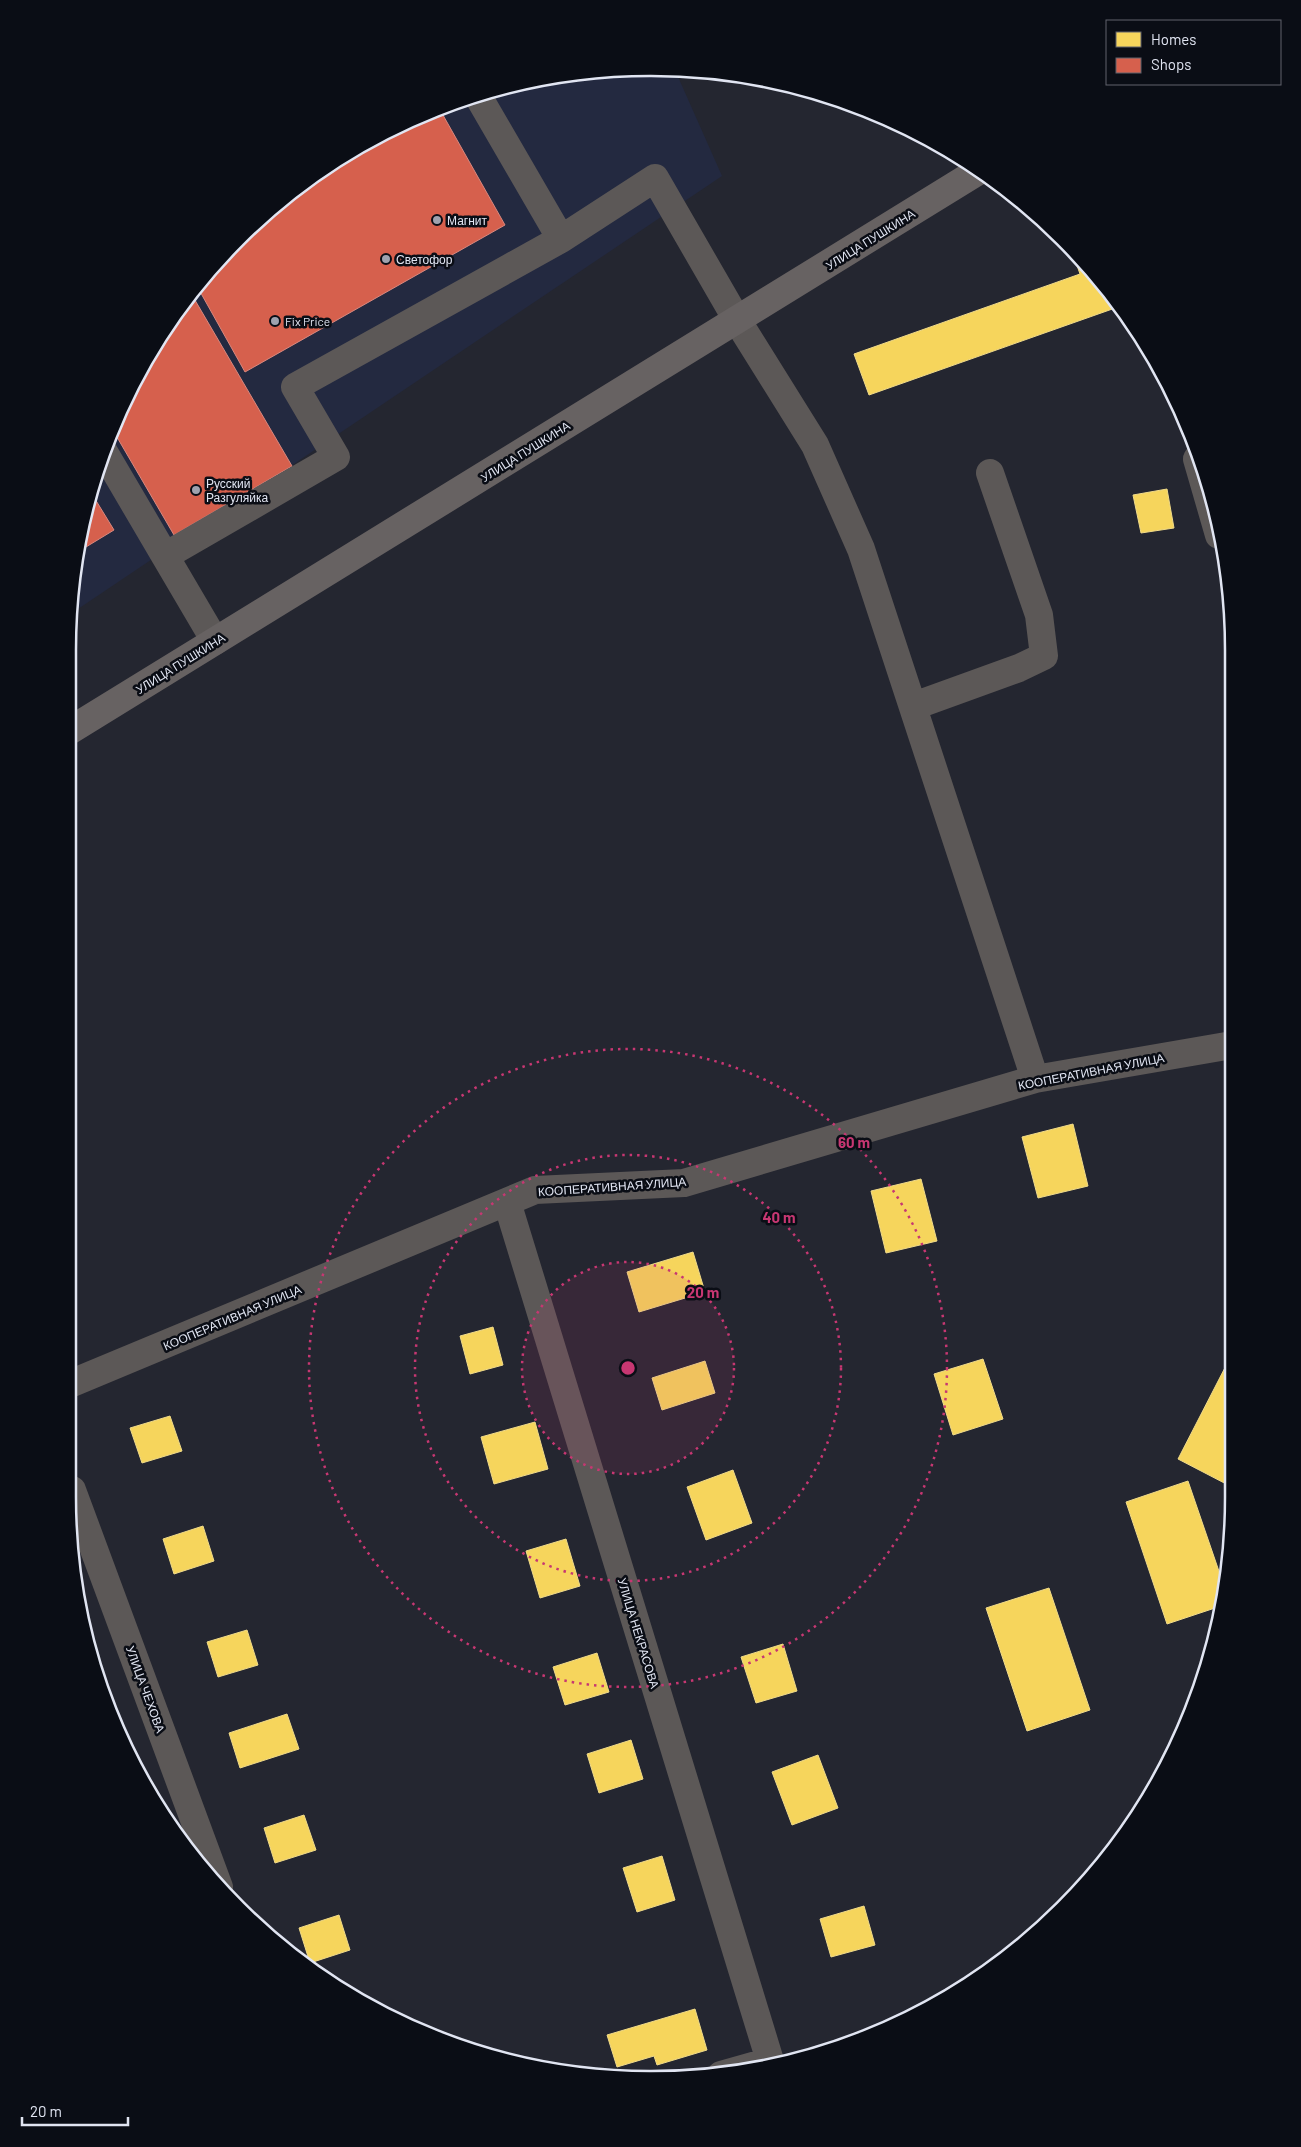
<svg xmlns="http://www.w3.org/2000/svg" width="1301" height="2147" font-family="Barlow,sans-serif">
  <rect width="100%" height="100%" fill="#242630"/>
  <path fill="#232940" d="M651,68L675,70L722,176L69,615L99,463L166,326L238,238L327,166L428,112L537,79Z"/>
  <path fill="#f6d55c" stroke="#f0da89" d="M1072,251L1089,266L1118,307L869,395L854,354L1080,274Z
    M1167,489L1174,528L1141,533L1133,495Z
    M1073,1124L1088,1186L1038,1198L1022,1137Z
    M921,1179L937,1241L886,1253L871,1191Z
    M693,1252L705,1292L639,1312L627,1272Z
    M493,1327L503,1365L470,1374L460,1336Z
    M1232,1354V1487L1178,1459Z
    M983,1359L1003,1419L953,1435L934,1374Z
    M705,1361L715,1393L662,1410L652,1378Z
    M170,1416L182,1451L142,1463L130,1428Z
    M535,1422L548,1469L494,1484L481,1437Z
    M733,1470L752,1523L706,1540L687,1487Z
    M1188,1481L1223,1583L1218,1607L1167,1624L1126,1502Z
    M203,1526L214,1561L174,1574L163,1539Z
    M566,1539L580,1586L540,1598L526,1551Z
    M1049,1588L1090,1710L1027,1731L986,1608Z
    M247,1630L258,1665L218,1677L207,1642Z
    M783,1644L797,1691L756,1703L741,1657Z
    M597,1653L609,1692L565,1705L553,1667Z
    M287,1714L299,1749L240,1768L229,1733Z
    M631,1740L643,1779L599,1793L587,1754Z
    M818,1755L838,1808L792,1825L772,1772Z
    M304,1815L316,1850L275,1863L264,1828Z
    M662,1856L675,1900L637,1912L623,1868Z
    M864,1906L875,1945L831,1957L820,1919Z
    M339,1915L350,1950L310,1963L299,1928Z
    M695,2009L707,2050L657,2065L654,2056L617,2067L607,2035Z"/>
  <path fill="#d6604d" stroke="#d9887e" d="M439,108L505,225L245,372L198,288L238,238L327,166L428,112Z
    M192,295L292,466L174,535L114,432L166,326Z
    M92,494L114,530L81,550Z"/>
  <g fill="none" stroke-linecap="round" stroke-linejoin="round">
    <path stroke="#5c5857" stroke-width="28" d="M478,96L561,239
      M104,452L165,556L336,457L295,387L561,239L655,178L737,320L815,445L861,549L1035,1079
      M1197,459L1219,535
      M165,556L215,641
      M914,706L1019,668L1044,656L1039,615L990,473
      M507,1202L771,2064
      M72,1383L535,1190L684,1183L1035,1079L1232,1045
      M72,1490L219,1887
      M721,2075L770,2061"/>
    <path stroke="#676262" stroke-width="28" d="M69,731L980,170"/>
  </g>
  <circle cx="628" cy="1368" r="106" fill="#c73772" fill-opacity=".12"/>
  <g fill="none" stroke="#c73772" stroke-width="2.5" stroke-dasharray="2.5 5">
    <circle cx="628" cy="1368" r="106"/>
    <circle cx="628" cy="1368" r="213"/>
    <circle cx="628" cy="1368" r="319"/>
  </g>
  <g fill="#9fa2ae" stroke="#0a0d15" stroke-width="2">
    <circle cx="437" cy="220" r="5"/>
    <circle cx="386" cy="259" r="5"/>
    <circle cx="275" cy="321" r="5"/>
    <circle cx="196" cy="490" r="5"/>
  </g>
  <g text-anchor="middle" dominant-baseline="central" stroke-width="5" stroke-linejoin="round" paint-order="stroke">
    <g font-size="12" fill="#e1e5f2" stroke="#0a0d15" text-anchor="start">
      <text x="447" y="220">Магнит</text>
      <text x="396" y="259">Светофор</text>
      <text x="285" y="321">Fix Price</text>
      <text x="206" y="483">Русский<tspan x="206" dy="14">Разгуляйка</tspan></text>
    </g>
    <g font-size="12" fill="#e1e5f2" stroke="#0a0d15">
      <text transform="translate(870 239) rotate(-32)">УЛИЦА ПУШКИНА</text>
      <text transform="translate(525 451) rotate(-32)">УЛИЦА ПУШКИНА</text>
      <text transform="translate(180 663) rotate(-32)">УЛИЦА ПУШКИНА</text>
      <text transform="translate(1091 1071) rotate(-11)">КООПЕРАТИВНАЯ УЛИЦА</text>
      <text transform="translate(612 1186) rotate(-4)">КООПЕРАТИВНАЯ УЛИЦА</text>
      <text transform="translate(232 1317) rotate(-23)">КООПЕРАТИВНАЯ УЛИЦА</text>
      <text transform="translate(639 1633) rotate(73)">УЛИЦА НЕКРАСОВА</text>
      <text transform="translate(146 1689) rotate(70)">УЛИЦА ЧЕХОВА</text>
    </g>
  </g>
  <path d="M0 0H1301V2147H0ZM650 76H651A574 574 0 0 1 1225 650V1497A574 574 0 0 1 651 2071H650A574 574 0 0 1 76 1497V650A574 574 0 0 1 650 76Z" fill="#0a0d15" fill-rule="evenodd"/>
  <path fill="none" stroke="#e1e5f2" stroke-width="2.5" d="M650 76H651A574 574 0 0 1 1225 650V1497A574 574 0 0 1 651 2071H650A574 574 0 0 1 76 1497V650A574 574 0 0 1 650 76Z"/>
  <circle cx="628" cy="1368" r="8" fill="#c73772" stroke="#0a0d15" stroke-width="2.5"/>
  <g font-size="15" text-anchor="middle" font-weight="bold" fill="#c73772" stroke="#0a0d15" stroke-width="5" stroke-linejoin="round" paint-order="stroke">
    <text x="854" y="1148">60 m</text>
    <text x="779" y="1223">40 m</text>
    <text x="703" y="1298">20 m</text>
  </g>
  <rect x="1106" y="20" width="175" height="65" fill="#0a0d15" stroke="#60636d"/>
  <rect x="1116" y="32" width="25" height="15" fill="#f6d55c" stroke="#60636d"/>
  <text x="1151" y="45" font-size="15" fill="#e1e5f2">Homes</text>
  <rect x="1116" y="58" width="25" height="15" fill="#d6604d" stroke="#60636d"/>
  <text x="1151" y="70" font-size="15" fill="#e1e5f2">Shops</text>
  <path d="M22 2117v8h106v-8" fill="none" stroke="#e1e5f2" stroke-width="2.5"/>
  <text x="30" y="2117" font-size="15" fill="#e1e5f2" stroke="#0a0d15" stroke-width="4" paint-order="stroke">20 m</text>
</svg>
